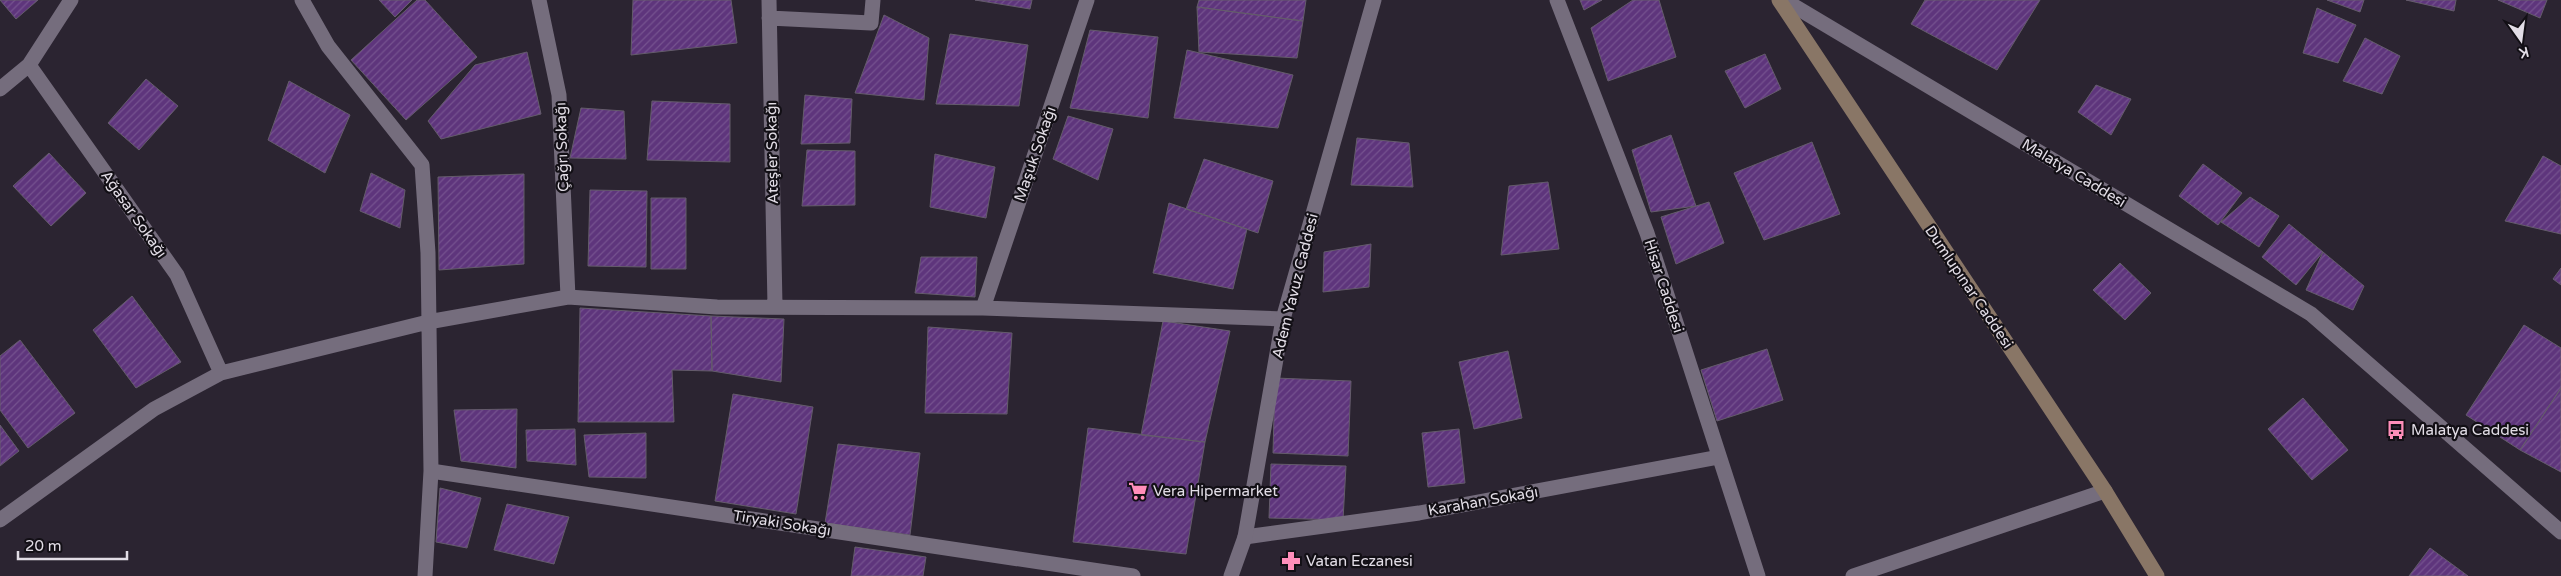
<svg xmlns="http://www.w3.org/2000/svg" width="2561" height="576" font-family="'Varela Round',sans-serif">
  <defs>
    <pattern id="building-hatch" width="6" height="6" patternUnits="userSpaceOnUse" patternTransform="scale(1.25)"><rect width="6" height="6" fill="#5e357c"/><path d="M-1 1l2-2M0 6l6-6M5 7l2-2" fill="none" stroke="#75528f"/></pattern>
  </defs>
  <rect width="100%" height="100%" fill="#2b2431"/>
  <path fill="url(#building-hatch)" stroke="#645c6b" d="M0,0H38L16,19Z
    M379,0H412L395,17Z
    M417,0H425L477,57L406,120L351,60Z
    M633,0H731L737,43L631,55Z
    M975,0H1032L1030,9Z
    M1199,0H1306L1303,21L1197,7Z
    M1580,0H1602L1584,10Z
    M1633,0H1659L1676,57L1608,81L1591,28Z
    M1925,0H2040L1997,70L1911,24Z
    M2327,0H2364L2360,12Z
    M2406,0H2456L2454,11Z
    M2498,0H2547L2540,18Z
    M1197,7L1303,21L1297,58L1199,52Z
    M2317,8L2356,25L2338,63L2303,53Z
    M884,15L929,38L924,100L855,93Z
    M1090,30L1158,37L1148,118L1070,108Z
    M950,34L1028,45L1019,106L936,104Z
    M2365,38L2400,56L2382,94L2343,81Z
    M1187,50L1293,75L1278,128L1174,118Z
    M527,52L541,114L441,139L428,121L475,65Z
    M1765,54L1781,89L1745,108L1725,71Z
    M146,79L178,106L139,150L108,123Z
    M289,81L350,115L325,173L268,140Z
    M2096,85L2131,99L2111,135L2078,112Z
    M805,95L852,99L850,143L801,144Z
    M652,101L730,104V162L647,160Z
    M581,108L624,111L626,159L570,158Z
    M1068,116L1113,129L1098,180L1053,159Z
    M1671,135L1696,206L1651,212L1632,150Z
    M1357,138L1409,143L1413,187L1351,185Z
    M1812,142L1840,214L1764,240L1734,173Z
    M807,150L855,151V205L802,206Z
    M49,153L86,193L51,226L13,186Z
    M935,154L995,167L986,218L930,207Z
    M2543,156L2561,166V234L2505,221Z
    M1204,159L1273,181L1258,233L1186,209Z
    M2203,164L2242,193L2218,225L2179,196Z
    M371,173L405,190L400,228L360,211Z
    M524,174V264L439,270L438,177Z
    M1548,182L1559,249L1501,255L1509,186Z
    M590,190L647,191L646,267L588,266Z
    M2250,197L2279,216L2259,247L2221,222Z
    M651,198H686V269H651Z
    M1709,202L1724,243L1676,264L1661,217Z
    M1169,203L1247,229L1233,289L1153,273Z
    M2289,224L2323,252L2296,285L2262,257Z
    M1371,244L1369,287L1323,292L1324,252Z
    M2323,252L2364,286L2353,310L2306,290Z
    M921,257H977L975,297L915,293Z
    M2120,263L2151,293L2125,320L2093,290Z
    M2561,268V285L2553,279Z
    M132,296L181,362L136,388L93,330Z
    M580,308L711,316L712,371L672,370L674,422H578Z
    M711,316L784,319L781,382L712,371Z
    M1163,321L1230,331L1205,442L1141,435Z
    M2524,325L2561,348V388L2520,450L2466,415Z
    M928,327L1012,333L1007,414L925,413Z
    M20,340L75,413L28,448L0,410V356Z
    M1767,349L1783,400L1717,421L1701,370Z
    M1508,351L1522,418L1474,429L1459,362Z
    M1275,378L1351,381L1348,456L1273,453Z
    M2561,388V472L2520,450Z
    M733,394L813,407L796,514L715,501Z
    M2303,398L2348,450L2312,480L2268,429Z
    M517,409L516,468L461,461L454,410Z
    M0,425L19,451L0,466Z
    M1088,428L1205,442L1186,554L1073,542Z
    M575,429L576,465L527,461L526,430Z
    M1459,429L1465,483L1428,487L1422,433Z
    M646,433V478L589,477L584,435Z
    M838,444L920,453L910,535L825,523Z
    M1271,464L1346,466L1343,520L1269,518Z
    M440,488L481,498L467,548L436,542Z
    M507,504L569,517L554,564L494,550Z
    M855,547L926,557L923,576H851Z
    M2430,548L2468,576H2409Z"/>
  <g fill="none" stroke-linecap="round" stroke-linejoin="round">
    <path stroke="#756d7d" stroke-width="15" d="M302,0L328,46L422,165L428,253L431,471L425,576
      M539,0L559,95L568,297
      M769,0L775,306
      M1557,0L1647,233L1758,576
      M769,18L871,23L873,0
      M29,65L177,275L221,373
      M0,89L29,65L71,0
      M983,308L1087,0
      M431,471L1133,576
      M0,520L154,409L221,373L428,322L568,297L717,307L983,308L1283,319
      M1245,537L1419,513L1719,457
      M1853,576L2105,491"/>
    <path stroke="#756d7d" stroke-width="15" d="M1784,0L2311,314L2561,532
      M1231,576L1245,537L1283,319L1374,0"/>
    <path stroke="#897666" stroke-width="15" d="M1779,0L2105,491L2157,576"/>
  </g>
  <defs>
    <g id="bus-bare" transform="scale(1.5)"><path d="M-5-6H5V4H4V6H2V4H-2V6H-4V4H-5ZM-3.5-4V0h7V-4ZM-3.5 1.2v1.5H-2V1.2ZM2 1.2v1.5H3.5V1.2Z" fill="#ff8eba" stroke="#120f15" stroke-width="2.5" paint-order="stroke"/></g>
    <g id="supermarket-bare" transform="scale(1.5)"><path d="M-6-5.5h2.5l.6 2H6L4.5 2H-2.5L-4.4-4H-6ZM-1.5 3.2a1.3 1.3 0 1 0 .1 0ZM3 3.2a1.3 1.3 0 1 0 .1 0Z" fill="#ff8eba" stroke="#120f15" stroke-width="2.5" paint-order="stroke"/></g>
    <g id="pharmacy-bare" transform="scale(1.5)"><path d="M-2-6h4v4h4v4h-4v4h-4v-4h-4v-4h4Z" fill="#ff8eba" stroke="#120f15" stroke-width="2.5" paint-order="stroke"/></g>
  </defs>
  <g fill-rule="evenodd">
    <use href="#bus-bare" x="2396" y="430"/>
    <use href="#supermarket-bare" x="1138" y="491"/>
    <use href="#pharmacy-bare" x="1291" y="561"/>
  </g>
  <g text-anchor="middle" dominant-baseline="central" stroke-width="4.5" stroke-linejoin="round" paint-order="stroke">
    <g font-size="15" fill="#e2dde6" stroke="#120f15">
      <text transform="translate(562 147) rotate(-92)">Çağrı Sokağı</text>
      <text transform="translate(772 153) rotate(-91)">Ateşler Sokağı</text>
      <text transform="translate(1035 154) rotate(-71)">Maşuk Sokağı</text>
      <text transform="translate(2074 173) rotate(31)">Malatya Caddesi</text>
      <text transform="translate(134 214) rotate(55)">Ağasar Sokağı</text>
      <text transform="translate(1295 286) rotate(-76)">Adem Yavuz Caddesi</text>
      <text transform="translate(1664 286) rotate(72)">Hisar Caddesi</text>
      <text transform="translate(1969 287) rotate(56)">Dumlupınar Caddesi</text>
      <text transform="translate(1483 501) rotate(-10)">Karahan Sokağı</text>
      <text transform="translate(782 523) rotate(9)">Tiryaki Sokağı</text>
    </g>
    <g font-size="15" fill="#e2dde6" stroke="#120f15" text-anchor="start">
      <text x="2411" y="430">Malatya Caddesi</text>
      <text x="1153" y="491">Vera Hipermarket</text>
      <text x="1306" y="561">Vatan Eczanesi</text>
    </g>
  </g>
  <g transform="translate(2521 40) rotate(166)" stroke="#120f15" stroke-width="4" paint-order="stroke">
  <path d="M0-4L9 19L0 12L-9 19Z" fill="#e2dde6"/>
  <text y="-8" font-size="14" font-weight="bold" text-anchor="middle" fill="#e2dde6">K</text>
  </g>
  <path d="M18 551v8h109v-8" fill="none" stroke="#e2dde6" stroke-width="2.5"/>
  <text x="25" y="551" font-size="15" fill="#e2dde6" stroke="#120f15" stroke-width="4" paint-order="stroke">20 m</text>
</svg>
